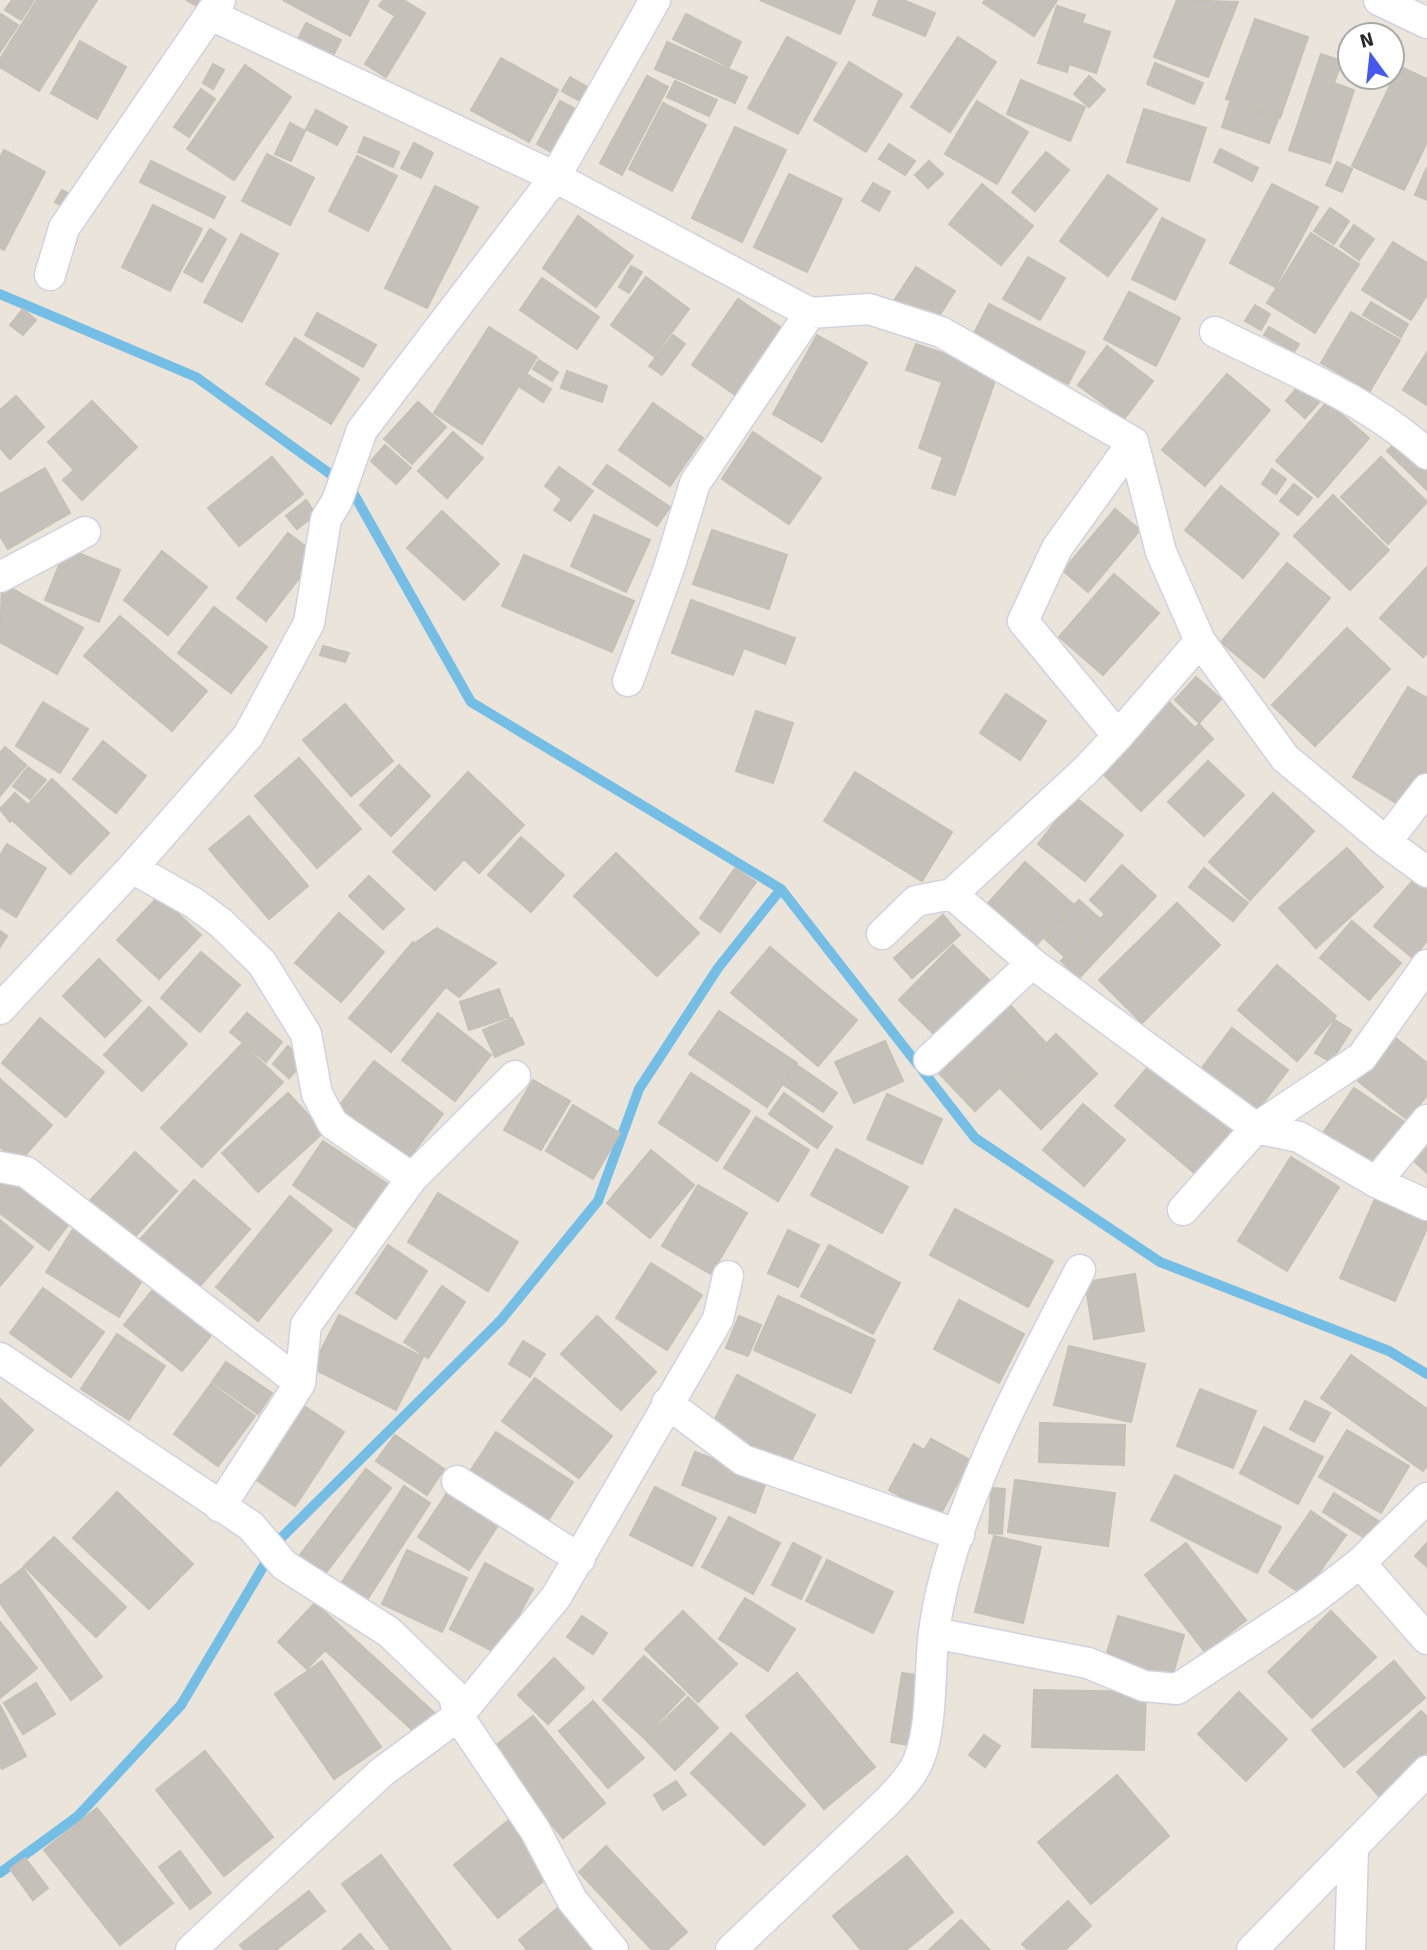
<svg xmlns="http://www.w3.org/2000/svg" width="1427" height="1950" font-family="Signika,sans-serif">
  <rect width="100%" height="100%" fill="#eae4db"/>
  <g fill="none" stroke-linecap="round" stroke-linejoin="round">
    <path stroke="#74bee5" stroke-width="10" d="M0,294L196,377L351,489L471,702L781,889L975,1138L1160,1262L1389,1351L1427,1374
      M0,1873L78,1816L181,1705L279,1540L501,1320L598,1201L639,1089L718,968L781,889"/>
  </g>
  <path fill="#c5c1ba" stroke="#c5c0b5" stroke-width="2" d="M12,0H34L21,20L5,10Z
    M37,0H97L39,91L0,67V59Z
    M186,0H203L199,7Z
    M283,0H369L350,36Z
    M383,0H403L425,13L386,77L365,64L395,16L379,6Z
    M760,0H855L840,34Z
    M879,0H903L935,13L925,36L873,15Z
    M985,0H1057L1034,36L983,3Z
    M1177,0L1238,2L1208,77L1154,57Z
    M1057,6L1085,15L1082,23L1110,32L1096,73L1069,64L1067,72L1038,63Z
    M1,14L18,25L0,52V15Z
    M686,14L741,42L729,67L673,39Z
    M1255,19L1308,37L1280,118L1226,99Z
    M306,23L341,40L330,62L295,45Z
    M787,37L836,63L798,134L748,108Z
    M958,37L996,62L950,132L911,107Z
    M80,41L126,67L97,119L51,93Z
    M667,42L747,77L735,103L655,69Z
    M1321,54L1342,61L1334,83L1354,90L1330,163L1289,150Z
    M501,58L558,90L529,142L471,110Z
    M849,62L902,94L866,152L814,120Z
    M1155,63L1203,83L1194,104L1147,84Z
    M213,64L224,70L213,89L203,83Z
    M245,65L291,97L234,180L187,149Z
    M1399,66L1427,79V142L1404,190L1352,166Z
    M647,76L668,87L622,175L600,163Z
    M1089,76L1105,90L1089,107L1074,94Z
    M570,77L589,88L582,102L562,91Z
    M1021,80L1085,107L1070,141L1007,114Z
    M675,81L717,100L709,116L667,97Z
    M201,89L215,99L189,137L174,127Z
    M560,101L581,112L557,155L537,144Z
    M977,101L1028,132L997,184L945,154Z
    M1230,102L1278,119L1269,143L1222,127Z
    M663,103L706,125L672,191L629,169Z
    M1144,109L1206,128L1189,181L1127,162Z
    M316,110L347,127L337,145L306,129Z
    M290,123L305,131L291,161L275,154Z
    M735,127L786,150L742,242L692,218Z
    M364,137L399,152L393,167L358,152Z
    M414,143L433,153L421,178L401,168Z
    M889,144L915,161L905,175L879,159Z
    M1220,149L1258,168L1252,181L1214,162Z
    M4,150L45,172L4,250L0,248V157Z
    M1046,152L1069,170L1035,211L1012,192Z
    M267,154L314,178L290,225L242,201Z
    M357,156L397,176L368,231L329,211Z
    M151,161L225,197L214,218L140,182Z
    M929,161L943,174L928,188L915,175Z
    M1337,162L1352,169L1342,192L1326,185Z
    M1427,167V200L1415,195Z
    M789,174L842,199L807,272L754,247Z
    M1108,175L1157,209L1108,276L1060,241Z
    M873,183L890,192L879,211L862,201Z
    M982,184L1033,226L1001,265L949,224Z
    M1272,184L1318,207L1275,287L1230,263Z
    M435,186L478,207L427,308L385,288Z
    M62,190L75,197L68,209L55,202Z
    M153,205L202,229L170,291L122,267Z
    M1330,208L1349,221L1334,244L1314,231Z
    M578,216L633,256L596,307L543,268Z
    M1162,218L1205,240L1175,300L1132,279Z
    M1354,225L1374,239L1359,260L1340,246Z
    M210,229L226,239L202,282L184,272Z
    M1311,233L1359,264L1315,333L1267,303Z
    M241,234L278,254L242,322L204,302Z
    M1393,242L1427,263V295L1411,320L1362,290Z
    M1028,257L1065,278L1040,320L1003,299Z
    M631,266L642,272L629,293L619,287Z
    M916,267L955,291L932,327L893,302Z
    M646,277L689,309L654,356L611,325Z
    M542,278L599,317L577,349L520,310Z
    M1129,292L1180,318L1156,366L1104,339Z
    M738,299L786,331L740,398L692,365Z
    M1371,302L1408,324L1401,337L1363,315Z
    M989,304L1085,352L1068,384L973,335Z
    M1255,305L1270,314L1261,330L1245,321Z
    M23,309L36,320L23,335L10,325Z
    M1351,312L1400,340L1370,391L1321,363Z
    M317,313L376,345L363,367L305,335Z
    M489,327L537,357L482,444L434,413Z
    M1269,327L1299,344L1294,352L1264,335Z
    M673,335L685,344L662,375L649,366Z
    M817,335L867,363L822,442L773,414Z
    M295,338L359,379L331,424L266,384Z
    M916,344L998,372L955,495L932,488L943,457L919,448L942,382L906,370Z
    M1107,346L1153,381L1124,419L1078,385Z
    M1427,352V405L1403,390Z
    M539,360L558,372L552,381L533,369Z
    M567,371L607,386L602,402L561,388Z
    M1227,374L1270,410L1205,486L1162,450Z
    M528,375L551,389L543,402L520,387Z
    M1301,383L1321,400L1305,418L1286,401Z
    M16,396L44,427L10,459L0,448V410Z
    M92,401L137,447L82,500L63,480L74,470L48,442Z
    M418,402L446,427L412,464L384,439Z
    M1327,402L1369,438L1318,497L1276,461Z
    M653,403L703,438L670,486L619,450Z
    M453,432L483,458L447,498L418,471Z
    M753,432L821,478L789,524L722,479Z
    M1402,436L1427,462V490L1387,451Z
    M385,445L411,468L396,484L371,461Z
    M272,457L303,494L239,546L208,508Z
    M1381,457L1427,502L1388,544L1341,497Z
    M607,465L670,507L657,526L593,484Z
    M559,467L593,491L570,521L554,510L562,499L545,486Z
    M45,468L70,513L8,549L0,536V494Z
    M1272,469L1286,479L1276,494L1262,484Z
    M1294,484L1312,498L1298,515L1280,501Z
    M1221,486L1279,534L1243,578L1185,530Z
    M1333,495L1389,550L1350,590L1294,536Z
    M306,500L316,514L297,529L286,516Z
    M1115,509L1140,530L1088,592L1063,571Z
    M442,511L499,564L464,600L407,548Z
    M594,515L650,540L626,592L571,566Z
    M712,530L787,555L769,609L693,584Z
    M288,533L317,555L266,621L237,598Z
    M66,548L120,570L99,622L45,600Z
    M162,551L207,587L168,635L124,600Z
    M524,555L634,601L612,652L502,606Z
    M1287,563L1330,598L1264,678L1221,642Z
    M1427,567V653L1423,657L1380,618Z
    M1114,574L1159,613L1103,675L1059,637Z
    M2,583L83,628L57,674L0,642Z
    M691,600L795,638L785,664L744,648L733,675L672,653Z
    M214,607L267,647L231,693L178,653Z
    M120,616L207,691L172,731L84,656Z
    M1347,628L1390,669L1315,746L1272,705Z
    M323,646L349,653L345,662L320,655Z
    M1196,677L1221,699L1199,723L1175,700Z
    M1408,687L1427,698V775L1406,809L1353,777Z
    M1006,694L1046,721L1020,760L980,733Z
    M1168,701L1195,728L1199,724L1213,739L1141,811L1099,770Z
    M43,702L88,729L60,773L16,746Z
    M345,704L393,761L351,796L303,740Z
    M756,711L793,723L773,783L736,771Z
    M103,741L146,776L116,813L73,779Z
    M5,747L26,765L0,796V753Z
    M299,758L361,829L317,868L255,796Z
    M1208,761L1244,795L1204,836L1168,802Z
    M399,765L430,796L391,836L360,805Z
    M28,767L46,780L30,799L13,786Z
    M468,772L524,825L479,873L464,859L435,890L393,852Z
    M855,772L952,832L922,881L824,821Z
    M52,779L109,833L70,874L13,821Z
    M15,793L27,804L10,822L0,809Z
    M1273,793L1314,831L1250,900L1209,862Z
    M1075,797L1123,835L1085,881L1038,844Z
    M249,816L308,886L269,919L209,849Z
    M521,837L564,875L531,912L488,875Z
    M7,844L46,868L16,917L0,907V856Z
    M1347,848L1383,887L1316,948L1279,908Z
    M616,853L699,933L657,976L574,896Z
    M1025,862L1073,904L1031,951L983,909Z
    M1122,865L1156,896L1079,978L1061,961L1105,914L1090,900Z
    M735,868L756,882L720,932L700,918Z
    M1204,868L1248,903L1233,921L1189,887Z
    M369,876L404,909L383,929L349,896Z
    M1415,878L1427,889V941L1413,958L1374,926Z
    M159,896L201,935L159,979L117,940Z
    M1079,900L1099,918L1064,956L1044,938Z
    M1177,903L1220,945L1142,1023L1099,980Z
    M339,913L384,952L341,1002L295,963Z
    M943,915L960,935L912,978L894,958Z
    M1352,921L1401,963L1369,1000L1320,958Z
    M437,928L496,963L459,997L446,987L454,977L415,943Z
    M0,931L7,936L0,947Z
    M413,942L454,977L391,1052L349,1018Z
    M953,945L992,983L938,1038L899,1000Z
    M770,947L857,1020L818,1066L731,993Z
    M201,952L240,985L200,1032L161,998Z
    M99,959L141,1001L105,1037L63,996Z
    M1277,965L1336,1016L1297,1061L1238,1010Z
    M499,989L509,1017L469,1030L460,1002Z
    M1008,1003L1046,1043L975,1111L936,1070Z
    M149,1007L187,1044L142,1091L104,1055Z
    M719,1011L797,1063L767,1107L689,1054Z
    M247,1013L282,1042L266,1062L230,1032Z
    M438,1013L491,1055L455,1101L402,1060Z
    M40,1018L104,1072L66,1117L2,1063Z
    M512,1018L524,1044L495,1057L483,1030Z
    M1335,1020L1351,1030L1331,1062L1315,1053Z
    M1232,1028L1288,1070L1254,1115L1198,1073Z
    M1056,1034L1097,1074L1041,1129L1001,1089Z
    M1393,1036L1427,1063V1095L1408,1120L1358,1081Z
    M885,1041L903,1081L854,1103L835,1062Z
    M242,1044L283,1082L202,1167L161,1128Z
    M288,1046L305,1061L289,1078L273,1064Z
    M374,1061L443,1114L408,1159L339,1106Z
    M1153,1061L1243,1137L1204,1181L1115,1106Z
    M797,1065L837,1093L823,1112L784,1085Z
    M691,1073L750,1111L717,1161L659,1123Z
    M0,1079L52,1125L18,1163L0,1147Z
    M533,1080L570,1101L541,1150L504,1130Z
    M1354,1088L1409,1125L1375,1173L1321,1136Z
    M288,1093L324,1132L258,1192L222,1153Z
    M784,1093L832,1127L817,1148L769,1114Z
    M887,1094L942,1119L922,1164L867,1139Z
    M1083,1104L1125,1140L1084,1186L1043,1150Z
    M573,1105L620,1133L593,1179L546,1151Z
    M756,1117L809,1150L778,1201L724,1168Z
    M1427,1128V1173L1405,1153Z
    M323,1141L389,1185L359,1230L293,1185Z
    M836,1149L908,1187L882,1233L811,1195Z
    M651,1150L694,1185L650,1238L607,1203Z
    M135,1152L177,1191L129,1243L87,1204Z
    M1291,1157L1339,1187L1287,1271L1238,1241Z
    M4,1175L68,1225L49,1250L0,1213V1180Z
    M194,1180L250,1229L192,1295L135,1245Z
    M698,1185L747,1213L711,1274L662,1246Z
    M438,1193L518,1242L488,1291L408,1242Z
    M290,1196L332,1230L258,1321L216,1287Z
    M1375,1199L1427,1221V1228L1395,1301L1340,1278Z
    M955,1209L1053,1261L1028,1307L930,1255Z
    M0,1220L33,1247L0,1286Z
    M75,1226L148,1271L119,1317L46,1272Z
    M788,1230L819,1245L798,1287L768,1273Z
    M388,1245L427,1271L396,1319L356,1293Z
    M829,1245L900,1283L873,1334L801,1296Z
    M651,1263L702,1295L667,1350L616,1318Z
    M1135,1274L1144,1331L1094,1339L1085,1282Z
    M156,1286L214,1332L182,1371L124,1325Z
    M442,1286L465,1302L428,1358L404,1342Z
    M43,1288L104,1332L71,1377L10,1333Z
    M778,1296L875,1340L851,1393L754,1350Z
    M959,1300L1024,1334L999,1383L934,1349Z
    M339,1315L423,1357L396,1410L312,1368Z
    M597,1316L656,1372L621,1410L561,1354Z
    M739,1316L761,1325L748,1356L726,1348Z
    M117,1334L165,1366L129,1420L81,1389Z
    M523,1341L545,1354L530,1377L509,1364Z
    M1069,1346L1145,1364L1131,1422L1054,1405Z
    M1351,1355L1427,1409V1466L1423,1471L1321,1398Z
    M226,1362L272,1393L258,1414L212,1382Z
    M737,1375L815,1415L789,1465L712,1425Z
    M535,1378L612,1436L579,1478L502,1421Z
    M211,1384L255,1416L218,1466L174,1434Z
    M1200,1389L1256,1411L1233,1468L1177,1446Z
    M0,1399L33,1430L0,1466Z
    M1305,1401L1330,1413L1314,1442L1290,1429Z
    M301,1404L344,1432L295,1506L252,1477Z
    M1040,1423L1125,1425L1124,1465L1039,1462Z
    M1264,1427L1323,1457L1298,1504L1240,1473Z
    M1347,1430L1409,1466L1381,1513L1319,1477Z
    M496,1432L573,1482L545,1525L467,1476Z
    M395,1435L444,1469L427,1495L376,1461Z
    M931,1439L970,1460L939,1517L889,1490L914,1444L924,1450Z
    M695,1452L767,1479L755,1513L682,1485Z
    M366,1469L391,1488L324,1575L299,1556Z
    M1175,1475L1281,1527L1257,1573L1151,1520Z
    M1015,1480L1115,1493L1108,1546L1008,1532Z
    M404,1486L430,1503L365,1603L339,1587Z
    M451,1487L502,1519L469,1570L418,1537Z
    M655,1487L716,1518L692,1566L630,1535Z
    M991,1488L1005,1489L1002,1534L989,1533Z
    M117,1492L193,1564L149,1609L73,1538Z
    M1334,1493L1380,1522L1368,1540L1323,1512Z
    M1311,1511L1346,1535L1303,1595L1269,1572Z
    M729,1517L780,1543L753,1594L702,1567Z
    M994,1536L1041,1547L1023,1623L975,1612Z
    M54,1537L126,1607L96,1637L24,1566Z
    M793,1543L821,1557L801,1599L772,1585Z
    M1186,1543L1246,1620L1205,1652L1145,1575Z
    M1427,1543V1567L1415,1556Z
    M407,1550L467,1578L442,1632L382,1604Z
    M827,1560L893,1592L873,1633L806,1601Z
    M485,1563L533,1589L498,1654L450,1629Z
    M23,1568L102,1677L71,1700L0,1603V1586Z
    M745,1598L795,1629L768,1671L719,1639Z
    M315,1603L439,1717L421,1738L325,1650L307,1669L278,1642Z
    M683,1611L737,1664L698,1702L645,1649Z
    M1331,1611L1376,1657L1312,1718L1268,1672Z
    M582,1616L607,1633L593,1654L567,1637Z
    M1118,1616L1184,1635L1171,1681L1104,1662Z
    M0,1622L37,1668L0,1698Z
    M644,1656L685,1694L644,1738L603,1700Z
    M554,1658L584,1688L548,1724L518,1695Z
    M322,1661L381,1747L334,1779L275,1694Z
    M1394,1661L1425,1698L1344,1767L1312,1730Z
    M797,1673L875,1767L824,1809L746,1716Z
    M902,1673L925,1676L914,1746L891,1742Z
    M36,1683L55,1714L23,1734L4,1703Z
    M1034,1690L1146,1692L1144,1750L1032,1747Z
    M1239,1692L1287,1739L1246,1781L1198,1734Z
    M688,1697L718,1728L675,1770L645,1739Z
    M593,1701L644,1758L608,1788L559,1731Z
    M0,1705L26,1756L2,1769L0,1766Z
    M1421,1711L1427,1717V1752L1380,1797L1357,1772Z
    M533,1716L605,1803L563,1838L490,1750Z
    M731,1733L805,1805L764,1845L691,1773Z
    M984,1735L1000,1746L985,1767L969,1755Z
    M205,1751L273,1837L224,1876L156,1790Z
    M1117,1775L1169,1836L1091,1904L1038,1842Z
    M676,1781L686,1795L663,1810L654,1795Z
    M97,1808L173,1903L120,1945L44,1850Z
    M509,1820L553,1873L498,1918L454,1865Z
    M606,1846L687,1932L667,1950H652L579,1872Z
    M180,1851L211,1893L190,1909L159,1867Z
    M381,1855L451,1950H391L342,1884Z
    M907,1856L953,1912L906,1950H861L833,1916Z
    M25,1858L48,1888L33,1900L10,1869Z
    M309,1891L325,1911L276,1950H244L240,1945Z
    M1068,1901L1091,1926L1065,1950H1028L1022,1944Z
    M564,1903L603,1950H527L519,1940Z
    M961,1920L990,1950H929Z
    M360,1934L374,1950H342Z"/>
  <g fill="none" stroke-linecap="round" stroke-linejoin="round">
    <g stroke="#d0d2e0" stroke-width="33">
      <path id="minor" d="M1379,0L1427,23
        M211,15L555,177L810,313L869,309L941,332L1133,442L1161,552L1200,641L1285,758L1386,842L1427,872
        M50,275L64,228L220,0
        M1215,332C1287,368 1367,399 1427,454
        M0,577L85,532
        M628,681L670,565L695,483L810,313
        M1118,736L1200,641
        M1386,842L1427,789
        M132,868L194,903L221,923L262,963L306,1034L317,1094L333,1124L412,1178
        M952,894L1032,963L1256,1128L1299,1137L1376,1182L1427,1205
        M882,934L916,901L952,894L1085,771L1118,736L1023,621L1057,548L1133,442
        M0,1009L132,868L248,736L309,623L326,519L337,501L362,430L555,177L655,0
        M929,1060L1032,963
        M0,1167L26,1172L300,1383
        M1376,1182L1427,1120
        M1183,1210L1256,1128L1362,1057L1427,965
        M0,1358L251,1526L284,1565L389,1632L454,1695L458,1716L535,1830L572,1900L613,1950
        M667,1403L743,1460L959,1535
        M457,1481L580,1559
        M1427,1498L1360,1563L1427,1639
        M220,1507L300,1383L306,1325L412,1178L515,1076
        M934,1633L1088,1663L1144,1686L1177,1689L1311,1601L1360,1563
        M191,1950L382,1772L458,1716L556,1597L718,1319L728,1276
        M731,1950L888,1801C900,1788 913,1775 919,1759C933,1724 929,1670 934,1632C950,1512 1025,1378 1080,1270
        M1252,1950L1427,1771
        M1350,1950L1353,1849"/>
    </g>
    <use href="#minor" stroke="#fff" stroke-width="30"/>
  </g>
  <g transform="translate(1371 56) rotate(345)"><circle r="33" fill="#ffffff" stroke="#a9a9a9" stroke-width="2"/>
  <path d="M0-5L12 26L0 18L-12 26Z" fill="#4557ec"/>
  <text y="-10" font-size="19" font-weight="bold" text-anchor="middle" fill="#282828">N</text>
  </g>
</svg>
